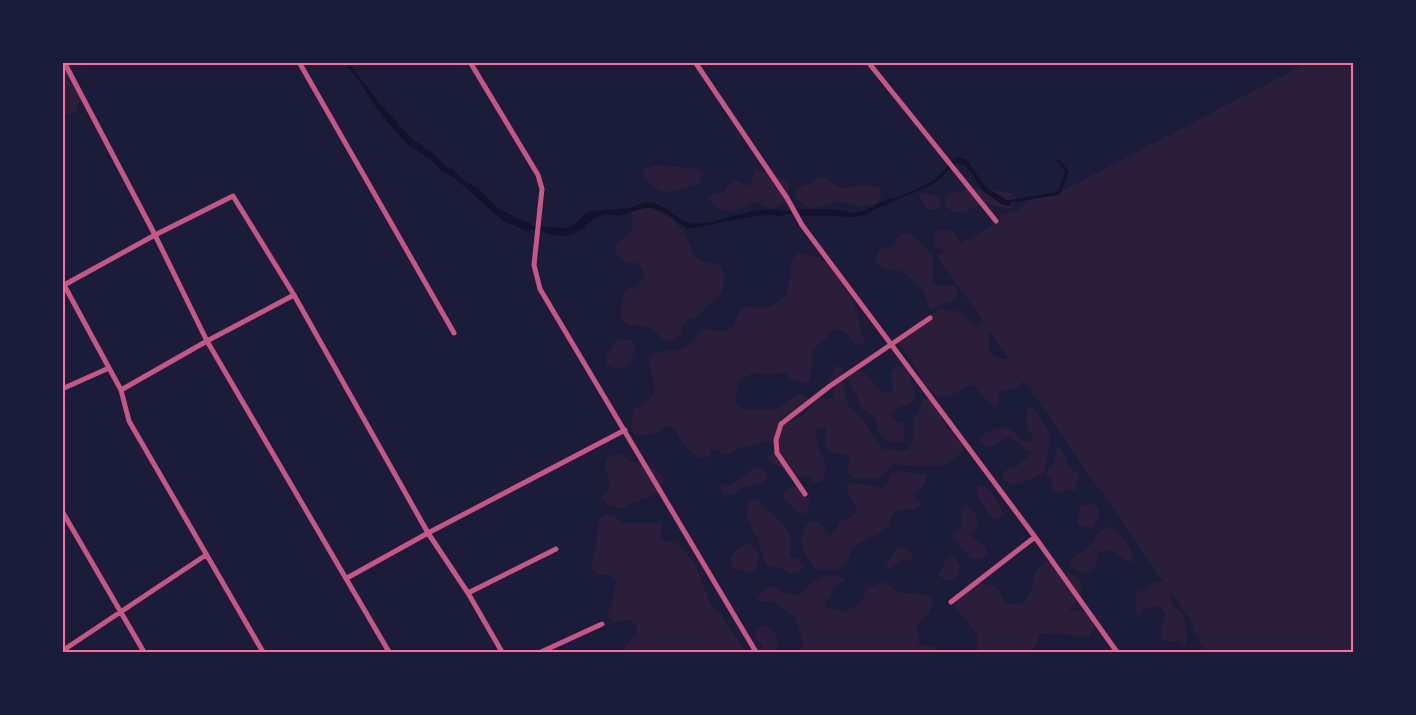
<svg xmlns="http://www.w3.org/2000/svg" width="1416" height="715" font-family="Commissioner,sans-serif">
  <rect width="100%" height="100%" fill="#1b1b3a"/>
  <path fill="#2a1e3b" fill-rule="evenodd" d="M62,63H69L77,80L82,97L75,113H63Z
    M1307,63H1353V652H1207L1195,633L1191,622L1170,591L1173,606C1175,607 1178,608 1180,610C1187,618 1188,637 1186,647L1179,642L1161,640V631L1165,615L1160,607C1150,606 1145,608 1137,616L1135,599L1138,591H1147L1151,583L1160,581L1165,584L1024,381L1015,389H1006L998,392L999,401L996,409C986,402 981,392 972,385L956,393L939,398C921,385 922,376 911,359C907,353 902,350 898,343L938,309C945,310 957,309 964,314C969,318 968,321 976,326L983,322L937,255L947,250L937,248L934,245V232L938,229L954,231L960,243L1000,222V216L1002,213C1006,212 1011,212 1015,211C1031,206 1024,193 1050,197ZM990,332L1008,358V359C988,359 987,349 990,332Z
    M661,165L697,169L702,175L699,184C690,186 668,194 660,191C654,188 650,182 644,179V170L653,166Z
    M756,170L774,174L789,183L787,202L772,209L755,202C730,214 725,217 705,196L723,193L733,179L749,186Z
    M820,176L828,178L835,186L845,188L864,184L881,188V196L877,204C860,210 850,201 834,202C825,203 817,210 808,207C803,205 800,201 796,197V189L813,182Z
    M966,188L999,190L1013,194L1017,201L1012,208C1003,210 994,204 984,204C972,205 956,223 944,203C948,193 951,192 962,192Z
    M923,192L937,196L940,199V206L936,209H928L920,199V195Z
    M641,205C660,211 676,218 686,236C690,245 693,253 699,261C704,262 713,261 718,265C728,272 724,289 718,297C712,305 703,308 698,317L690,319L682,325L681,334L675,341C659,341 660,333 647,327C636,323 633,329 621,320C622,310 620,296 628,289C633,285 638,286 644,279C643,261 636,263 621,261C606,240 627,242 632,228C633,223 631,216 633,208Z
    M905,232L914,235L933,257V284C943,287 964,279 955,300L947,302L930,310L923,291L911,278L903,272L884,268L876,263L877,253L879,250L893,245L901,234Z
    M797,253L815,256L832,265L845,290L851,295L865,344L856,345C847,333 844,327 828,331L827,339L813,349L811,375L808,383L792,380L786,374L777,373L769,374L753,373L738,382L735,401L740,409L777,410L791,398L799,394L808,398L806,407C783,420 779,408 775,440C758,443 741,447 725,455L718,450L711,448L710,456L701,459C690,452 678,440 674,428L666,426C656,436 647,437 634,434L630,426L635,409C671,387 647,386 650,356C660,350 671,351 682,348C691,345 696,335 703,330L723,331L732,328L739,312L747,306C769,309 770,308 787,294L792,260Z
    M622,339L632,340L636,348L629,365C621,369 615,370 607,365L606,357L614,342Z
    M839,366L843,370L842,379L848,406L862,418L872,435L883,449L901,451L909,449L913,440V422L923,399C942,398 942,414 947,429C955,431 961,434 963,443C965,456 947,466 936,466C921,468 907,464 892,465L881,478H855L847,472C847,466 851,462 850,455L828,452L825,445L826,427H818C808,448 839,461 820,482H812V478L809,475L796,477L788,476L783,469L768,461L767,457L772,455L778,444L779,430L781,426L806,413L818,400L823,398L829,400L833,398L835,390L834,386L830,384V379L835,367Z
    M896,366L905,367L911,373L910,381C914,389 917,394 913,402L896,409L890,414L896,420L905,423L904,440C888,447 886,440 876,428L877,420L863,409L847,377L849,369C863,371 872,375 877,389L885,393L893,391L891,373Z
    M1031,407C1036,411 1047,428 1051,435L1045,470L1043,473C1030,478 1015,492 1003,478L1002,473C1007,468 1012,470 1017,466C1024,462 1027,455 1033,452L1026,451L1011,436C1002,440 985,455 979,439C981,434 983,435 988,432C1002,425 1012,424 1022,440L1030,442L1033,439L1026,422L1027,409Z
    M1057,447C1065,450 1065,456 1068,463C1071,468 1076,472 1079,476L1075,490C1064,490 1062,494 1050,490C1052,484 1054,480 1047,476V471L1053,465Z
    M614,454L623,455L630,461L648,464L664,478C660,502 639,496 624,508C614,508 608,507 601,498L611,484L605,468L606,459Z
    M762,468L768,475L764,482L747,486L731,495L723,493L720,484L730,485L752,469Z
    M899,471L926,475L925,484L913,496L922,503L916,509L898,510L891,516V525C880,536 870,537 857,544C853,547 852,550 850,554C842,572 832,572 814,569C804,551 794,541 809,522H818L830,536L836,530L840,522L855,514L856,505L847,492V483L873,485L882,488L889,482L891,474Z
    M978,484C992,487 996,502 1004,513L999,519C984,518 990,515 984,506C983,504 980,502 978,500V496L976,493Z
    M799,486L804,494L810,500L809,508L803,515C793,508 786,504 783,493L790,487Z
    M750,499L758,501L786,527L790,536V556L799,559L805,567L798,571L789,573C782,567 775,568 766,565C762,557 761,549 758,541C751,522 741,522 750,499Z
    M1090,504L1095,505L1099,511L1098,520L1093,528L1080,526L1077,523L1078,514L1081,506Z
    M966,505C979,515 982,523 971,535L985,547L988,555C968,568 967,549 953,540V532L960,529L963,522L961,513Z
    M606,514L615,517L623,523H662L660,539L677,543L689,556L698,571L710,603L723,618L746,652H624L625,646L637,634V626L630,620L613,622L607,616L613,599L616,581L610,575H601L593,571L591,563L596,546L599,519Z
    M1111,526C1124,540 1131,541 1134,562L1125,560L1107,549L1099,553L1095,570C1085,574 1080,574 1071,568V558C1077,554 1086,550 1091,544C1099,532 1095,531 1111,526Z
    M751,543L759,554L756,570C746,573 740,572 731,566V558L735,550Z
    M904,547L911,552L914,561L903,560L889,570L886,562L892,557L895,549Z
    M952,554L960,565L958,573L953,580H945L938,575L943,568L945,559Z
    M1047,560L1081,580V597L1069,611L1081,610L1096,620L1090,637L1041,633L1032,652H968L979,650L976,633L954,606L964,592L978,582L997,587L1005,603L1023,605L1032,590L1034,573Z
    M828,575L845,578L833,590L825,606L843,612L860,604L867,588L884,582L899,592L934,596L929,613L917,627L919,644L936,647L937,652H801L803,642L795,617L774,602L757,601L761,592L768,587H776L784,593L800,595L812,582Z
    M761,626L771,627C777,634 779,643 778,652H760L763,645L754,636L755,632Z"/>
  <path fill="#12122b" d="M343,63H349L379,103L412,139L433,153L446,167L453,170L466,182L478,188L498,208L518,219L531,223L530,232L503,221L455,178L442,171L431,160L407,144L380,113L355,75Z
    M957,157L966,159L969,162L985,187L1010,202L1012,206L1003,205L983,191L970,171L965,165L956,163L940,179L930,186L877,208L866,215L855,217L832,216H801L797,209H834L852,213L864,211L890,198H897L923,186L935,179L947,168L948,162Z
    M646,202C669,203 674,221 691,223C707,226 726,217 741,214C754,210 767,209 780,210L785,217L771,215L755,216L688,229C678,223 665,209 652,208C642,207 632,212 623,215C615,217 609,212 600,216C592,219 589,224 582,229C571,238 555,237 542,231L544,227L567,228L575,224L587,212L629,208Z"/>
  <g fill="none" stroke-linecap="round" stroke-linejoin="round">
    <path stroke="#12122b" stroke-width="3" d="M1007,202L1059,193L1067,172L1059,161
      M779,213L796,212
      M528,227L546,229"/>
    <path stroke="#c65784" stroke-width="5" d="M64,62L155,235L207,341L389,652
      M299,62L454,333
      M470,62L538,175L542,189L534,265L540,289L756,652
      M695,62L787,198L802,225L1035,537L1117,652
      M868,62L996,221
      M63,283L121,390L129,421L263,652
      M64,285L155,235L233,196L294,295L428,533L468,593L502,652
      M62,389L109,368
      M121,390L207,341L294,295
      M805,494L777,453L776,440L781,424L830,386L930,318
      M62,511L144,652
      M347,578L428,533L625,430
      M468,593L556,549
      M951,602L1035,537
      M62,651L206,555
      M541,652L602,624"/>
  </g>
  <rect width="1416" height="715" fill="none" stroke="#1b1b3a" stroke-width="128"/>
  <rect x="64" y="64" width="1288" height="587" fill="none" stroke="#ff6b9d" stroke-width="2"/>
</svg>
